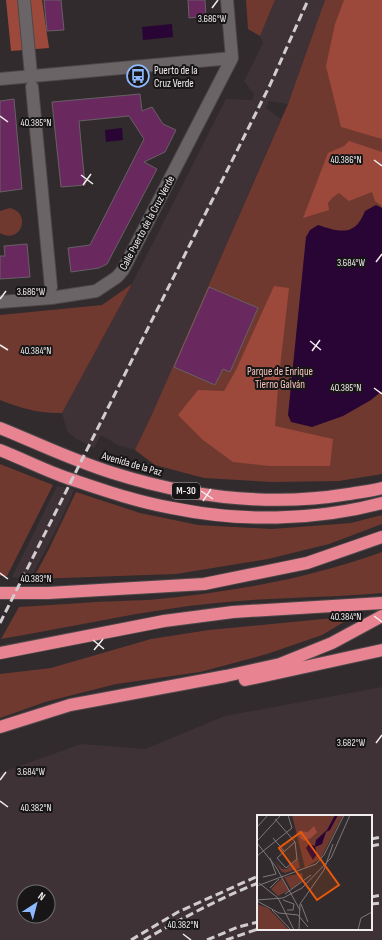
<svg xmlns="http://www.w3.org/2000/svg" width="382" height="940" font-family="'Sofia Sans Condensed',sans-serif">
  <rect width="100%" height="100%" fill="#312b2d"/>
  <path fill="#3f3237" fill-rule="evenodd" d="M275,0H325L288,104L269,101L266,108L281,119L153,412L135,450L118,445L101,435L94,448L75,438L67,431L62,413L132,284L226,99L252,100L254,94L244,81L263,43L260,36Z
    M57,486L74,490L59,524L30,579L12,577Z
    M382,687V940H0V773L81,744L145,749L225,716ZM258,816H371V929H258ZM24,892H48V916H24Z"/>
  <path fill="#70392f" d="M246,0H275L260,36L248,29Z
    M325,0H382V474L339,481L272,482L204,478L155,465L135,450L153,412L288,104Z
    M10,208C33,214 20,245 0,233V211Z
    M132,284L62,413C41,414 20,408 0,400V315L102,305Z
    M0,464L53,485L7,576H0Z
    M76,492L140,513L198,525L272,529L351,523L382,515V524L329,544L268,559L176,574L33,579L49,549Z
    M382,552V593C327,598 271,597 216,603C143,610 73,627 1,639L19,607C40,606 61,604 82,603C104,601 126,601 149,600C228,593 307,579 382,552Z
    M354,616L322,635L267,654L200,672L116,684L45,702L0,718V674L51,668L151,639L209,630Z"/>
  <path fill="#9c493b" d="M6,0H42L49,48L11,51Z
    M344,0H382V139L341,127L326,66L335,24Z
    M349,141L382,152V206L375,201L372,192L349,201L339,193L333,197L328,203L329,210L303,218L328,153L344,146Z
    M274,286L289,288L279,376L275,426L333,439L330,466H269L233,462L203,440L178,415L198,390L224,391L236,370Z"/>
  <path fill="#280534" d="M172,24L173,37L143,40L142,27Z
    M122,128L123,140L106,142L105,130Z
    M376,205L382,208V391L371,400L343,416L312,427L291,422L288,415L306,237L310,230L318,225C340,232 355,237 365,211Z"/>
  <path fill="#69295e" stroke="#666165" d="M44,0H61L64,30L47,31Z
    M188,0H205L206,16L189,18Z
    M140,94L142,111L152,107L163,124L176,130L165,152L144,162L157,169L107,264L99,268L71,272L68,248L90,245L144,139L129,116L79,121L85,185L61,187L52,102Z
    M14,99L22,189L0,192V101Z
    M27,244L30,277L0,279V256H5L4,246Z
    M209,287L258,308L230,372L223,369L215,385L174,367Z"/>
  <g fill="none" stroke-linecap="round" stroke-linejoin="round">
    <g stroke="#4d484a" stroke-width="14">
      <path id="minor" d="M24,0L31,75
        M0,79L232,58
        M32,87L51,287
        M0,302L51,298L96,291L117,277L123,270L232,58L227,0"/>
    </g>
    <g stroke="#4d484a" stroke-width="14">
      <path id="highway" d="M0,428C37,443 74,461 113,473C189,497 270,507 349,494C360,492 371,491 382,488
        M0,450C23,459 46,471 70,479C103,490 137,502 172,508C240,522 314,521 382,503
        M0,593H48L204,584L307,563L382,537
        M0,653L164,621L233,612L382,603
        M245,680L382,650
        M0,727L70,705L226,676L280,664L332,643L382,616"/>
    </g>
    <use href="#minor" stroke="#6b6467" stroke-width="12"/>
    <use href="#highway" stroke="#e88491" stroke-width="12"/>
    <path stroke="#d1ccce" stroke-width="3" stroke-dasharray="8 4" stroke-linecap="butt" d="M0,623L270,85L308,0
      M371,839L382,837
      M371,846L382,844
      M371,897L382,895
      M371,904L382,903
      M131,940L178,912L258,876
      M144,940C181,919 218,899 258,883
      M207,940L238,927L258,922
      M226,940L258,929"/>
  </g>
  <path fill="none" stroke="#f1ecee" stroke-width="1.5" d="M212,8L218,0M0,116L8,122M374,160L382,166M81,175L93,184M83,185L91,174M376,262L382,254M0,299L6,291M310,341L321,350M0,345L8,350M312,351L320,340M374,388L382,394M201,491L213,499M203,501L211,489M0,573L8,579M374,616L382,622M93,640L104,649M94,650L103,639M376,743L382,735M0,780L6,772M0,801L8,807M183,934L191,940"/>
  <defs>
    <g id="bus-ring" transform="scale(1.15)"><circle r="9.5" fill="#171516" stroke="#8eb8fd" stroke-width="1.5"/><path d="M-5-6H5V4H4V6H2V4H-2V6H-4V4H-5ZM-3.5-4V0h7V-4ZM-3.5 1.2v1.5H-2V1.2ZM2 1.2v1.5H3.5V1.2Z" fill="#8eb8fd"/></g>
  </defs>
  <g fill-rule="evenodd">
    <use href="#bus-ring" x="138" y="76"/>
  </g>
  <g text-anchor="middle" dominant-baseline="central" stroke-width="4" stroke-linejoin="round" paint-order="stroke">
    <rect fill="#171516" stroke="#b0acad" stroke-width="1" x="172" y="483" width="28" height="16" rx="3"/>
    <g font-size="10" font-weight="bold" fill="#f1ecee">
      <text x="186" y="491">M-30</text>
    </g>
    <g font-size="11" fill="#f1ecee" stroke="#171516" text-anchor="start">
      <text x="154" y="70">Puerto de la<tspan x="154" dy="13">Cruz Verde</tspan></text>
    </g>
    <g font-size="11" fill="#f1ecee" stroke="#171516">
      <text transform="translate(147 223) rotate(-62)">Calle Puerto de la Cruz Verde</text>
      <text transform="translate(132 464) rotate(16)">Avenida de la Paz</text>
    </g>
    <g font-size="11" fill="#f8c7bd" stroke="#171516">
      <text x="280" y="371">Parque de Enrique<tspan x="280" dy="13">Tierno Galván</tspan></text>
    </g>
  </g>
  <g transform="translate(257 815)">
    <rect width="115" height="115" fill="#312b2d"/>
    <path d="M35,0H86L64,43L48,53ZM41,43L43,53L28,58L24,56L18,46L25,54H30ZM45,58L46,65L34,74L27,62ZM25,63L32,75L21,81L14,74ZM0,89L11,93L32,115H0Z" fill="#70392f"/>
    <path d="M57,11L60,17L54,23L47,26L43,23L41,16L51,17Z" fill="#9c493b"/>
    <path d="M78,0H81L73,15L69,17L65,29L58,32L60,39L56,45L49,33L52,29L58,31L59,25L70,15Z" fill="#280534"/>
    <path fill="none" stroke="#7e787a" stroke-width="1" d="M18,4L38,27L40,44L29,53L20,43L38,27M1,11L11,0M16,23L27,36M1,25L24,0M0,28L19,52L43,95M0,41L35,13L31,0M6,62L19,59L13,43M2,68L21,83L37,115M0,71L59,49L67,40L87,0M13,73L22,64M28,79L54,60M0,85L26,83L45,73L74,43L93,0M26,85L37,89L36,95H30M0,86L22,98L41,100L51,112M44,89L51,107M15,95L34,115M42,115L43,89L67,55L76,29M101,115L104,103L115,97"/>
    <path fill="#e8590c" fill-opacity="0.15" stroke="#e8590c" stroke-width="2" d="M44,17L82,70L60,85L22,33Z"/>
    <rect width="115" height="115" fill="none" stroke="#f1ecee" stroke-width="2"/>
  </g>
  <g font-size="10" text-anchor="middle" fill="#f1ecee" stroke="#171516" stroke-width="4" stroke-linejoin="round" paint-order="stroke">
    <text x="212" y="22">3.686°W</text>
    <text x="36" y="126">40.385°N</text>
    <text x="346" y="163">40.386°N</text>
    <text x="351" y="266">3.684°W</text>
    <text x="31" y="295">3.686°W</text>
    <text x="36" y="354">40.384°N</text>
    <text x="346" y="391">40.385°N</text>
    <text x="36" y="582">40.383°N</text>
    <text x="346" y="620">40.384°N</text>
    <text x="351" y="746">3.682°W</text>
    <text x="31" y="775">3.684°W</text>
    <text x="36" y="811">40.382°N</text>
    <text x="183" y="928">40.382°N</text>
  </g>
  <g transform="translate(36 904) rotate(36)"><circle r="19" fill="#171516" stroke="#6e6b6c"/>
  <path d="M0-3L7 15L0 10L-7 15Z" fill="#8eb8fd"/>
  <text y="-6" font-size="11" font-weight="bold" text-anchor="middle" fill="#f1ecee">N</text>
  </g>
</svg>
